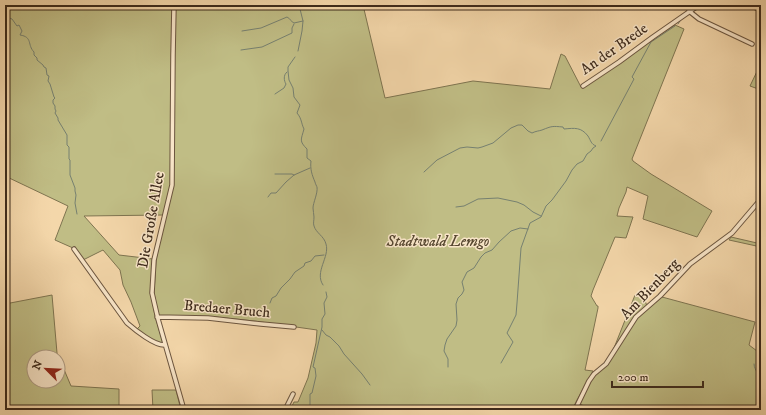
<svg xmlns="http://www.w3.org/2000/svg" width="766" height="415" font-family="'IM FELL DW Pica',serif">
  <rect width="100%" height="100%" fill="#f4d7aa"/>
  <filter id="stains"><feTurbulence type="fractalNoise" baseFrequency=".005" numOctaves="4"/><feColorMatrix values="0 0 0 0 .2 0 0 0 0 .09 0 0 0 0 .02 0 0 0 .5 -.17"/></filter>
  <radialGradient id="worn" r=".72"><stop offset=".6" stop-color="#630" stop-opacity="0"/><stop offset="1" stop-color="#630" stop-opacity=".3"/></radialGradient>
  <path fill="#c0bd85" stroke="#7e7450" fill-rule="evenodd" d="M5,5H363L385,98L473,81L550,89L561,54L565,56L581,87L627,58L651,40L675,25L684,29L632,159L633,161L651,174L712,211L697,237L643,219L648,196L627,187L626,192L619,208L617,216L633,217L626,238L615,237L593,290L591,296L597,306H598V308L585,370L593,371L577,400L572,410H463L459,406L443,408L439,410H290L294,402H298L308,378L316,343L317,330L254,321L216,317L160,316L158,315L154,293L156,261L163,215L84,216L119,255L153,259L151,293L155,316L163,343L162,344L154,341L136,330L140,326L131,302L123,285L120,270L103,250L83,260L73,248L55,240L68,206L5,176Z
    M761,63V90L750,86Z
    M761,235V247L729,240L731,237L757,243Z
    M641,290L647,306L639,312L614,348L635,295Z
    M52,295L57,353L71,386L119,389V410H5V304ZM34,357H58V381H34Z
    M662,297L755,322L749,345L761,354V410H592L580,404L590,381L598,372L637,318Z
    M152,390H176L181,410H153Z"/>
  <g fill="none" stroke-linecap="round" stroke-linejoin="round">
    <path stroke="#768070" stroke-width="1" d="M702,6L703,5
      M696,10L699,8
      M5,13L7,17L12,19L17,26L19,25L22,31L20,35C33,37 27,45 34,52V55L37,58V60L43,65L44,67L46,68L47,75L49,76L48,81L50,84L54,97L55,98L53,100V103L55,106V109L56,111L55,113L58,118V120L67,135V145L69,147V159L70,160V175L75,188V191L76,195L75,203L77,214
      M678,24L680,21
      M242,31L261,28L287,17C291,19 291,22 294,23L303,21
      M241,50L262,47L292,33V28L294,24
      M298,51L302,31L303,21L299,5
      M295,57L288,67V71L289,80L293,88L294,97L300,105L297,113C302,119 301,123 304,129C301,140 299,141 307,149V158L311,161C310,169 312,175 315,182C315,183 317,187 317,187C318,193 313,203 313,208C313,211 314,214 314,217C314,221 313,223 314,226C316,233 324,236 326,244C330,257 314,272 323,285
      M275,94L284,88L286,84C284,81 283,75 287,72
      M601,141L634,79L632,77L651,42L675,26
      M424,172L437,160L460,148L467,147L478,148L482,147L493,143L511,128L518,125H522L528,131L532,133C536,131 539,131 542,130C552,126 552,126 563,127L564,129C575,128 581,127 588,136C591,141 591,144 596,146L593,148L591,151L587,154L583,161L577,164L572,170L566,181L552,200L546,206L541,217L530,223L521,248L517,303L516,315L507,333L513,342L501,363
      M275,174H292L294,175
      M268,197L271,193H276L286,182L294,175L310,168
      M456,207L464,206L478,199L498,198L517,202L524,205L533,212L541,216
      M270,303L272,298L276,296L281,288L290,279L295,272L304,266L305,263L311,261L315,256L324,255
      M322,330L326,335L330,337L339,346L344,354L362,374L370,385
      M754,364C754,368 756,369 757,373C759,380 756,378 761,385
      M448,367V359L444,351L445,345L447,339L456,326L457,320L456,304L458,298L462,294L464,290L462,282L467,272L474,268L481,257L485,253L492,250L499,242L511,231L520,228L528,229
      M308,410L310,405V394L312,393L316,376L315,368L313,367L322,327V319L325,314L324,303L327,297L326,292"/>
    <g stroke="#6b553f" stroke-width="5.5">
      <path id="minor" d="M174,5L173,55L172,185L154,260L152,293L158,319L184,410
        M749,5L761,10
        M689,11L699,19L752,44
        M583,86L619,62L653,37L699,5
        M74,249L127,323C135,330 155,346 165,345
        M157,317L208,318L261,324L294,327
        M285,410L293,394
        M575,410L589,381L594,374L606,364L636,317L660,296L690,264L732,233L761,199"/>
    </g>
    <use href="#minor" stroke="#f8e5c8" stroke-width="3.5"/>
  </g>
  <g text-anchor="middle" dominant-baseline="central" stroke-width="3" stroke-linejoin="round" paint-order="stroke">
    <g font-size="15" fill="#3d2a1b" stroke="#f8e5c8">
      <text transform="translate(614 49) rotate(-35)">An der Brede</text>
      <text transform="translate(151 220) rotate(-80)">Die Große Allee</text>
      <text transform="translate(650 289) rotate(-46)">Am Bienberg</text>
      <text transform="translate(227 309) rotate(5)">Bredaer Bruch</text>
    </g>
    <g font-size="15" font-style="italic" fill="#574730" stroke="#f8e5c8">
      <text x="438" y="241">Stadtwald Lemgo</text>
    </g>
  </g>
  <rect width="766" height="415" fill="none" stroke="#f4d7aa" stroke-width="20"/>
  <rect x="6" y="6" width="754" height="403" fill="none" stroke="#3d2a1b" stroke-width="2"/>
  <rect x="10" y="10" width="746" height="395" fill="none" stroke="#3d2a1b"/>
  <g transform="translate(46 369) rotate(294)"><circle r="19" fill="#f8e5c8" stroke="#ad9a83"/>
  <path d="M0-3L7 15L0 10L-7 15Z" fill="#8f2418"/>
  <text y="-6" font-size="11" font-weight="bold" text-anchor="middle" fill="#3d2a1b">N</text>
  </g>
  <path d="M612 381v6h91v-6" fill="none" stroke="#3d2a1b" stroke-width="2"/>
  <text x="618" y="381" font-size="12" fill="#3d2a1b" stroke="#f8e5c8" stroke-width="3" paint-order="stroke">200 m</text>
  <rect width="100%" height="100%" filter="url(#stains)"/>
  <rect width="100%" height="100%" fill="url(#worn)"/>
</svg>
